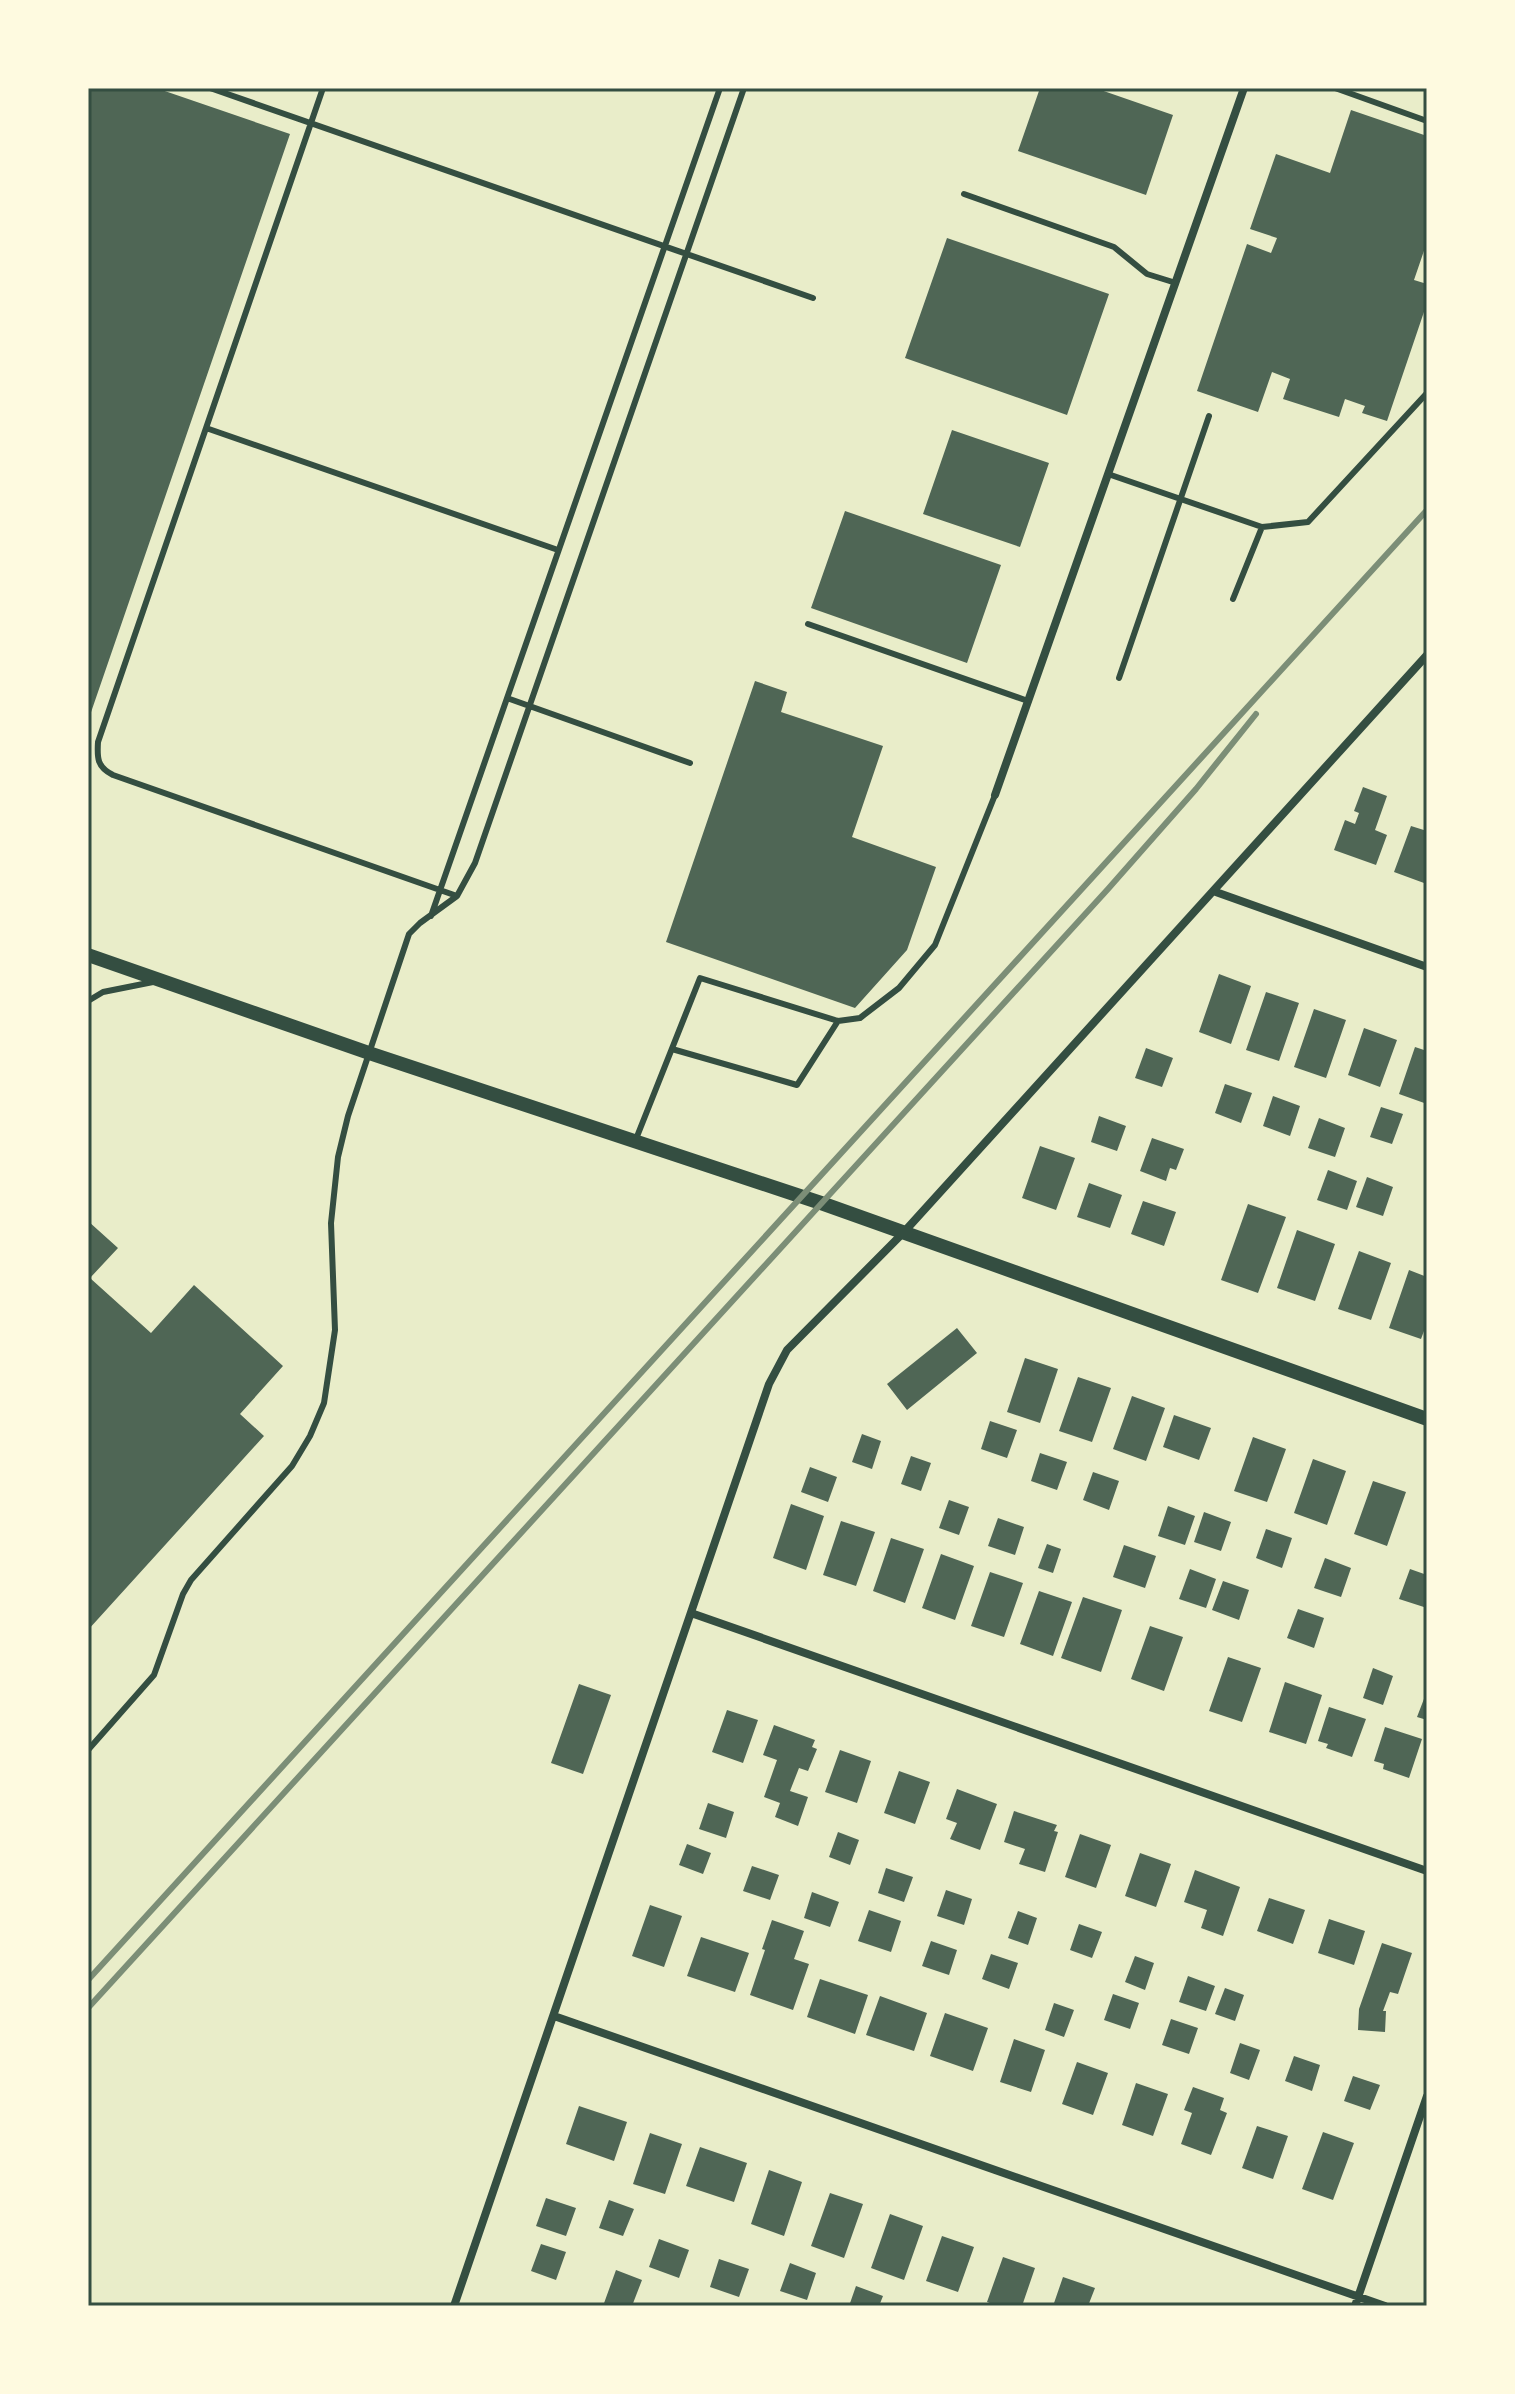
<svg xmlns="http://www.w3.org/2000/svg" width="1515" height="2394" font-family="'Exo 2',sans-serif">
  <rect width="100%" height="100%" fill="#e9edc9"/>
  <path fill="#4f6655" d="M88,88H156L290,134L88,721Z
    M1040,88H1095L1173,115L1146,195L1018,151Z
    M1351,110L1427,136V242L1414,280L1427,284V303L1387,421L1362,413L1365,406L1345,399L1339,417L1283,399L1290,379L1272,372L1258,412L1197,391L1247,244L1271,253L1277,238L1250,229L1276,154L1330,173Z
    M947,238L1109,294L1067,415L905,358Z
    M952,430L1049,463L1020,547L923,514Z
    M845,511L1001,565L967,663L811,608Z
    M755,681L787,692L781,712L883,746L852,837L936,867L907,950L855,1008L666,942Z
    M1363,787L1387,796L1375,830L1387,835L1376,865L1334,850L1345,820L1355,824L1359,813L1354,811Z
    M1411,826L1427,831V875L1424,883L1394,872Z
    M1219,974L1251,986L1231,1044L1199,1032Z
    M1266,992L1299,1003L1279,1061L1246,1050Z
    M1314,1009L1346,1020L1326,1078L1294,1067Z
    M1364,1028L1397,1040L1380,1087L1348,1075Z
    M1415,1047L1427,1051V1104L1399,1094Z
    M1146,1048L1173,1058L1162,1087L1135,1078Z
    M1225,1084L1252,1093L1241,1123L1215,1113Z
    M1273,1096L1300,1106L1290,1136L1263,1126Z
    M1381,1107L1403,1114L1392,1144L1370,1137Z
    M1099,1116L1126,1126L1117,1151L1091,1142Z
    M1319,1118L1345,1128L1335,1157L1308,1148Z
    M1152,1138L1184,1149L1176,1170L1170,1168L1166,1181L1140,1171Z
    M1040,1146L1075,1158L1056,1210L1022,1198Z
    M1328,1170L1357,1181L1347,1210L1317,1200Z
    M1367,1177L1393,1187L1383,1216L1356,1207Z
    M1089,1183L1122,1195L1110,1228L1077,1217Z
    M1143,1201L1176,1212L1164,1246L1131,1234Z
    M1248,1204L1286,1217L1258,1293L1221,1280Z
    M88,1221L118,1248L90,1278L151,1333L194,1285L283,1366L240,1414L264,1436L88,1630Z
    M1297,1230L1335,1244L1315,1301L1277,1288Z
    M1359,1251L1391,1263L1371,1320L1338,1309Z
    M1409,1270L1427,1277V1323L1421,1339L1389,1328Z
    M957,1328L977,1353L907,1410L887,1384Z
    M1025,1358L1058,1369L1040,1423L1007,1412Z
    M1078,1377L1111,1388L1092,1442L1059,1431Z
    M1132,1396L1165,1408L1146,1461L1113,1449Z
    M1174,1415L1211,1428L1199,1460L1163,1447Z
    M990,1421L1017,1430L1007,1458L981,1449Z
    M862,1434L881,1441L872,1469L852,1462Z
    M1253,1437L1286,1449L1267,1502L1234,1491Z
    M1040,1453L1067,1462L1057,1490L1031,1481Z
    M911,1456L931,1463L921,1491L901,1484Z
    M1313,1459L1346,1471L1327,1525L1294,1513Z
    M810,1467L837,1477L828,1502L801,1492Z
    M1093,1472L1119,1481L1109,1510L1083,1500Z
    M1373,1481L1406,1492L1387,1546L1354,1534Z
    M949,1500L969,1507L959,1535L939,1528Z
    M791,1504L824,1516L806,1570L773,1558Z
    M1168,1506L1195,1516L1185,1545L1158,1536Z
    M1204,1512L1231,1522L1221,1551L1194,1542Z
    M998,1518L1024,1527L1015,1555L988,1546Z
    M841,1521L875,1532L856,1586L823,1575Z
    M1266,1529L1292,1538L1282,1568L1256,1558Z
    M891,1538L924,1549L905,1603L873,1591Z
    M1047,1544L1061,1549L1053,1573L1038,1568Z
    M1124,1545L1156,1556L1145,1588L1113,1577Z
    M941,1554L974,1566L955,1620L922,1608Z
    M1325,1558L1351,1568L1341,1597L1314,1588Z
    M1190,1569L1216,1579L1206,1608L1179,1599Z
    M1410,1569L1427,1575V1608L1399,1599Z
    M990,1572L1023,1583L1004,1637L971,1626Z
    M1223,1581L1249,1590L1239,1620L1212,1610Z
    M1039,1591L1072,1602L1053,1656L1020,1644Z
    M1083,1597L1122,1610L1101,1672L1061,1658Z
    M1298,1609L1324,1618L1314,1648L1287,1638Z
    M1150,1626L1183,1637L1164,1691L1131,1679Z
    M1228,1657L1261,1668L1242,1722L1209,1711Z
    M1373,1668L1393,1676L1383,1705L1363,1698Z
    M1285,1682L1322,1695L1306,1744L1269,1732Z
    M579,1684L611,1695L583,1774L551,1763Z
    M1427,1691V1720L1417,1717Z
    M1329,1707L1366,1719L1352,1757L1326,1748L1328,1744L1318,1741Z
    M727,1710L758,1720L743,1763L712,1752Z
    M774,1725L815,1740L812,1747L817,1749L808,1771L799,1768L790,1791L808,1797L798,1826L775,1817L780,1803L764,1797L777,1760L763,1755Z
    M1385,1727L1422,1739L1409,1778L1383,1769L1384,1764L1374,1761Z
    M840,1750L871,1761L857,1803L825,1792Z
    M899,1771L930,1782L915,1824L884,1813Z
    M957,1789L997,1804L980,1850L950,1839L957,1823L946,1819Z
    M708,1803L734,1812L726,1838L699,1829Z
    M1014,1811L1057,1825L1054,1831L1058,1832L1045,1872L1019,1864L1025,1849L1004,1842Z
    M838,1832L859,1840L850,1865L829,1857Z
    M1080,1834L1111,1845L1096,1888L1065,1877Z
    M687,1844L711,1853L703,1874L679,1865Z
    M1140,1853L1171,1864L1156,1907L1125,1896Z
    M752,1866L779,1875L770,1900L743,1891Z
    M886,1868L913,1877L904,1902L878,1893Z
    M1195,1870L1240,1887L1223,1936L1201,1928L1207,1910L1184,1902Z
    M946,1890L972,1899L964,1925L937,1916Z
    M812,1892L839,1902L830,1927L804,1918Z
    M1269,1898L1305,1910L1293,1944L1257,1931Z
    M650,1905L682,1916L664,1967L632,1956Z
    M869,1910L901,1921L891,1952L858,1941Z
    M1018,1911L1037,1918L1028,1945L1008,1938Z
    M1329,1919L1365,1931L1354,1965L1318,1953Z
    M772,1920L804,1931L794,1959L809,1964L793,2010L750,1995L765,1950L762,1949Z
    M1079,1924L1102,1932L1092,1958L1070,1950Z
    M701,1937L749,1953L735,1992L687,1976Z
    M931,1941L957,1950L949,1975L922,1966Z
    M1382,1943L1412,1953L1398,1994L1390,1992L1383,2011H1386L1385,2032L1358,2030L1359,2009Z
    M991,1954L1018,1963L1009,1989L982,1979Z
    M1135,1956L1154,1963L1145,1990L1125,1982Z
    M1188,1976L1215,1986L1206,2011L1179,2002Z
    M820,1979L868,1995L855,2034L807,2017Z
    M1225,1988L1244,1995L1235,2021L1215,2014Z
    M1113,1994L1139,2003L1130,2029L1104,2020Z
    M880,1996L927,2013L914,2051L866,2035Z
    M1054,2003L1074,2010L1064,2037L1045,2030Z
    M945,2013L988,2028L973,2071L930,2056Z
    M1171,2019L1198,2028L1189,2054L1162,2045Z
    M1014,2039L1045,2050L1031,2092L1000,2082Z
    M1240,2043L1260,2050L1249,2080L1230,2073Z
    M1294,2056L1320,2065L1312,2091L1285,2081Z
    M1077,2062L1108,2073L1093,2115L1062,2104Z
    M1353,2076L1380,2085L1370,2110L1344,2101Z
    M1136,2083L1168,2094L1153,2136L1122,2125Z
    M1193,2087L1224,2098L1220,2110L1227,2113L1211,2155L1181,2144L1192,2113L1184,2110Z
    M579,2106L627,2122L614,2161L566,2144Z
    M1257,2126L1288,2136L1273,2179L1242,2168Z
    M1323,2132L1354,2143L1333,2200L1302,2189Z
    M650,2133L682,2144L665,2194L633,2184Z
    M700,2147L747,2163L734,2202L686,2186Z
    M769,2170L802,2182L784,2236L751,2224Z
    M830,2193L863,2204L844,2258L811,2246Z
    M546,2198L576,2208L566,2236L536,2226Z
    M609,2200L634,2209L623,2236L599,2228Z
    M890,2214L923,2226L904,2280L871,2268Z
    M942,2236L974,2247L958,2292L926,2281Z
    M659,2239L689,2250L679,2278L649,2267Z
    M541,2244L566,2252L556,2280L531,2271Z
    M1003,2257L1035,2268L1022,2306H998L987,2302Z
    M719,2259L749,2269L739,2297L710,2287Z
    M790,2263L816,2273L807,2300L780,2291Z
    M616,2270L642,2280L632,2306H603Z
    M1063,2277L1095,2288L1088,2306H1053Z
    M856,2286L883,2296L879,2306H849Z"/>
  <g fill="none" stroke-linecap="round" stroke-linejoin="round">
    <path stroke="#344e41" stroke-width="6" d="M210,88L813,298
      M323,88L98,742C97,758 97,767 113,775L457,896
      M1335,88L1427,121
      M964,194L1114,247L1147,274L1176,283
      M206,428L558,550
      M1108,474L1262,527L1308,522L1427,393
      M1233,599L1262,527
      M808,624L1028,701
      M1119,678L1209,416
      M507,698L690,763
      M431,916L720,88
      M88,1001L103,992L153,982
      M672,1049L797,1085L838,1021
      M636,1139L700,978L838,1021L860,1018L899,988L935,945L995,795
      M88,1750L154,1675L183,1594L191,1580L292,1466L310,1436L324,1403L335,1330L331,1223L338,1157L348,1116L409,934L420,923L457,896L475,863L744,88"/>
    <path stroke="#344e41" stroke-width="8" d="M995,795L1244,88
      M1213,891L1427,967
      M691,1613L1427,1871
      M554,2016L1385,2306
      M454,2306L769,1384L787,1350L904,1232L1427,655
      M1355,2306L1427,2096"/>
    <path stroke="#344e41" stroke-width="14" d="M88,955L369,1053L821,1203L1427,1419"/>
    <path stroke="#7c8e77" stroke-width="6" d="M88,1980L1427,510
      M88,2008L1108,889L1196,789L1256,714"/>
  </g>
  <rect width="1515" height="2394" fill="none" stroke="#fefae0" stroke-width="180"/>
  <rect x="90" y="90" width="1335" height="2214" fill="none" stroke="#344e41" stroke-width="3"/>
</svg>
